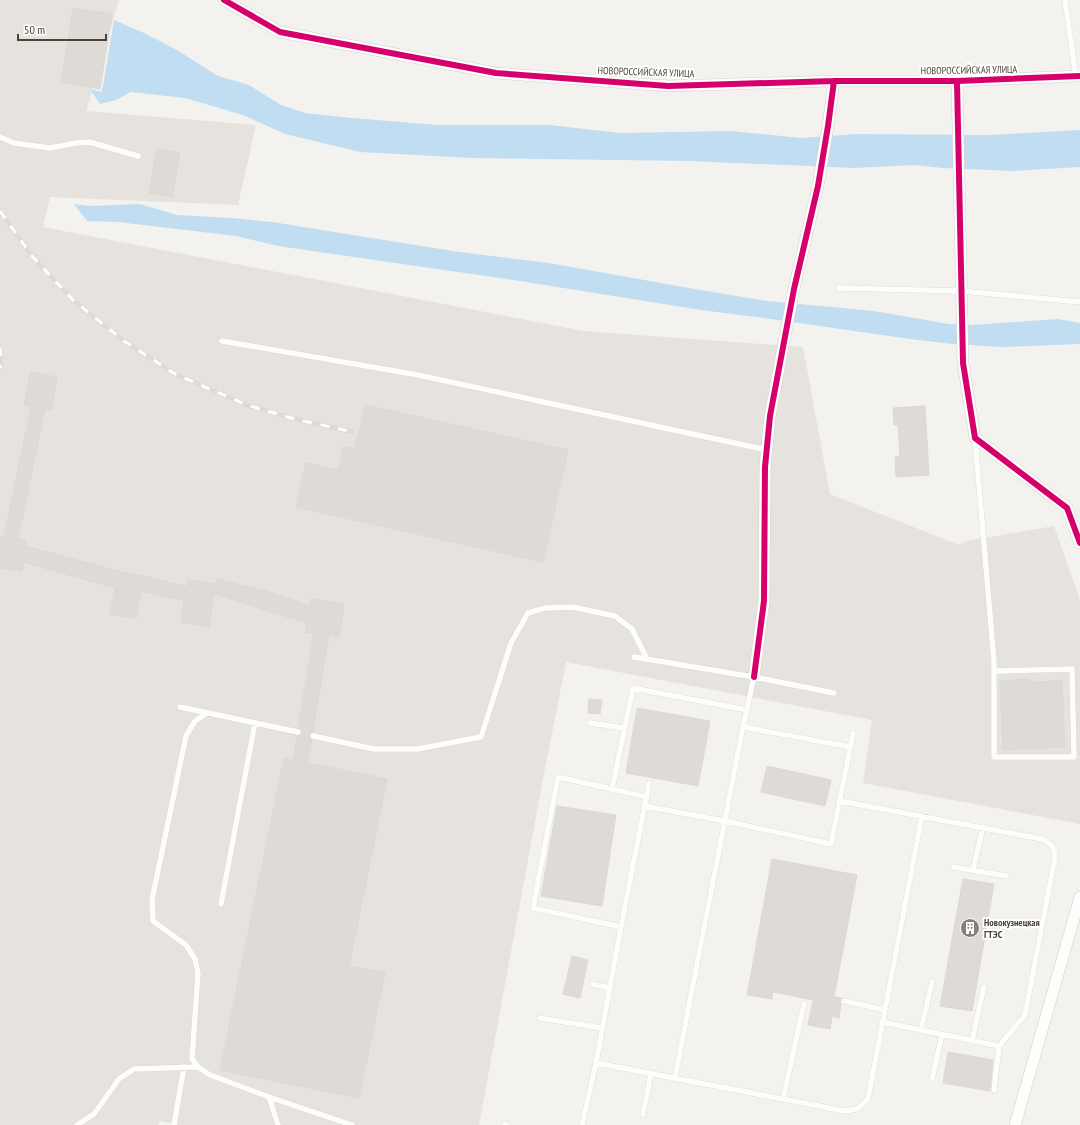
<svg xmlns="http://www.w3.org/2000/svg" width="1080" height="1125" font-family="'PT Sans Narrow',sans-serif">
  <rect width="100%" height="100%" fill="#f4f2ee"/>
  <path fill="#e6e2de" d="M0,0H119L86,111L256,125L238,205L50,197L43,227L584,331L803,347L830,494L959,545L967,541L1054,526L1080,600V824L863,783L872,720L566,662L542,784L479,1125H177L160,1121L158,1125H0Z"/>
  <path fill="#c0ddf1" d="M114,20L144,33L177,50L218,76L249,85L281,105L305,113L352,118L438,125H550L620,133L731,131L801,138L856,134L991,135L1080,130V167L1013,171L943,168L914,165L853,168L689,161L471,158L360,152L285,134L243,115L185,98L131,92L116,100L100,104L90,89L101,92L103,86Z
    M74,204L90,206L140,204L177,215L232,218L272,222L459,252L549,263L700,290L767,301L874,311L949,324L972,325L1058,319L1080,323V344L1002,347L953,344L910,339L771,319L701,310L520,281L278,246L236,236L118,222L87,221Z"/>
  <path fill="#dedbd6" stroke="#dcd9d4" d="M73,8L112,14L100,89L61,82Z
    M157,149L180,153L172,197L149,193Z
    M30,372L57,377L51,410L45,409L18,539L26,540L25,546L118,571L144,576L187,587L188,580L216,584L217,579L262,590L310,606L311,599L344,604L339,637L329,635L313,732L310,733L309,736L310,739L312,740L308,763L387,779L349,966L385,973L359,1098L220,1070L284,758L293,760L297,736H300L302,733L301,729L298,728L314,633L306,632L307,623L214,594L209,627L181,622L184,601L141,591L136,618L110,614L115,588L23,562L22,571L0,568V537H4L31,407L24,405Z
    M365,405L568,450L543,562L296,507L306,463L338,470L344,446L355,449Z
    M925,406L929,475L896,477L895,457H900L898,425H894L893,408Z
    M1028,679V682L1062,681L1065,747L1003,750L1000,681Z
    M589,699L602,700L600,714L588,713Z
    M637,708L710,721L698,786L626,773Z
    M767,766L831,780L825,806L761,792Z
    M557,806L616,815L602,906L541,896Z
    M772,859L857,875L834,997L841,998L840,1002L841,1004L839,1018L832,1016L830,1029L808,1025L813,1000L773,992L772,999L747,995Z
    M963,879L994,884L972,1011L940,1006Z
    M572,956L588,960L580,998L563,994Z
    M948,1052L993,1060L990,1091L943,1083Z"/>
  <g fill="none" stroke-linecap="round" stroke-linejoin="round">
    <g stroke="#d2d0cb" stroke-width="6">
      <path id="service" d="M1065,0L1076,77
        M0,137L14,143L50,148L76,143L89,142L138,156
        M839,288L961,291L1080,302
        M222,341L418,375L767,450
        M975,439L994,661V757H1074L1072,669L995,671
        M634,657L754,677L834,693
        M180,707L298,732
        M207,713L195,721L186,736L152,900L153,921L186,945L195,959L198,973L192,1059L198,1067L210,1075L269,1097L352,1125
        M590,723L624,728
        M743,727L851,747
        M313,736L374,749H417L481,737L511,643L528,613L545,608L572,607L615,616L632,629L647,659
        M612,789L633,688L747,710
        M840,801L1042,839C1051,844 1055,846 1055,857L1025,1015L999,1046L994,1090
        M645,806L725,821L831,844L853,734
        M954,867L1006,876
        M973,870L983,827
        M221,904L255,723
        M621,927L533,908L558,777L647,797
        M592,984L610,988
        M844,1001L885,1010
        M540,1018L602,1028
        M882,1022L999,1046
        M921,1030L932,982
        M972,1041L984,987
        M596,1063L845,1111L857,1109L868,1099L922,816
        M675,1078L743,727L754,677
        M932,1079L942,1035
        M269,1097L278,1125
        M783,1099L804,1004
        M643,1114L651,1074
        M504,1124L507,1125
        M77,1125L94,1114L119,1079L134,1069L198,1067
        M174,1125L184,1067
        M582,1125L596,1063L621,927L649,783"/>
    </g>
    <g stroke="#d2d0cb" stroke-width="12">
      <path id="minor" d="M224,0L280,32L496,73L668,86L834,81H957L1080,76
        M957,81L963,363L975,438L1067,508L1080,543
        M754,677L764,601L765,467L770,416L794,289L818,186L828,126L834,81
        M1015,1125L1080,897"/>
    </g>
    <use href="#service" stroke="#fdfdfc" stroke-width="5.5"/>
    <use href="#minor" stroke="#fdfdfc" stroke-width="11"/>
    <g stroke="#dbdbda" stroke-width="4.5">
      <path id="rail" d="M0,211L32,256L73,300L124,341L175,374L247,405L291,418L353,432
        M0,347L1,362L0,368"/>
    </g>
    <use href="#rail" stroke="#fff" stroke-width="3" stroke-dasharray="9" stroke-linecap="butt"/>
    <g stroke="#fff" stroke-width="8">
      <path id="cycleway" d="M224,0L280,32L496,73L668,86L834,81H957L1080,76
        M957,81L963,363L975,438L1067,508L1080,543
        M754,677L764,601L765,467L770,416L794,289L818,186L828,126L834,81"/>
    </g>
    <use href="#cycleway" stroke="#d6006c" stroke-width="6"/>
  </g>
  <defs>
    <g id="building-disc" transform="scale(1)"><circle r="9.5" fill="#868178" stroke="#fff"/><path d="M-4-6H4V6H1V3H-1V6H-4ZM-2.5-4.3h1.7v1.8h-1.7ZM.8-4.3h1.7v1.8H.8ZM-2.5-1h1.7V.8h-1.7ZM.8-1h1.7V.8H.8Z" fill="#fff"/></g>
  </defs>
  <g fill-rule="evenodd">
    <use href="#building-disc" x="970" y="928"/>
  </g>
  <g text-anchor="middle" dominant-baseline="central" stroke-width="4" stroke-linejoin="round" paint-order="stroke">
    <g font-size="10" fill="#4b4439" stroke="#fff">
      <text transform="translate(969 70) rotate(-1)">НОВОРОССИЙСКАЯ УЛИЦА</text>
      <text transform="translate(646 72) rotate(2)">НОВОРОССИЙСКАЯ УЛИЦА</text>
    </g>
    <g font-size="10" font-weight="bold" fill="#4b4439" stroke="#fff" text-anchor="start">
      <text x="984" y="922">Новокузнецкая<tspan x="984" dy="12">ГТЭС</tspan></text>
    </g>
  </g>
  <path d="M18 34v6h88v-6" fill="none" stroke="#4b4439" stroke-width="2"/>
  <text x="24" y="34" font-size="12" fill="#4b4439" stroke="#ffffff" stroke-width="3" paint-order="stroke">50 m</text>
</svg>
